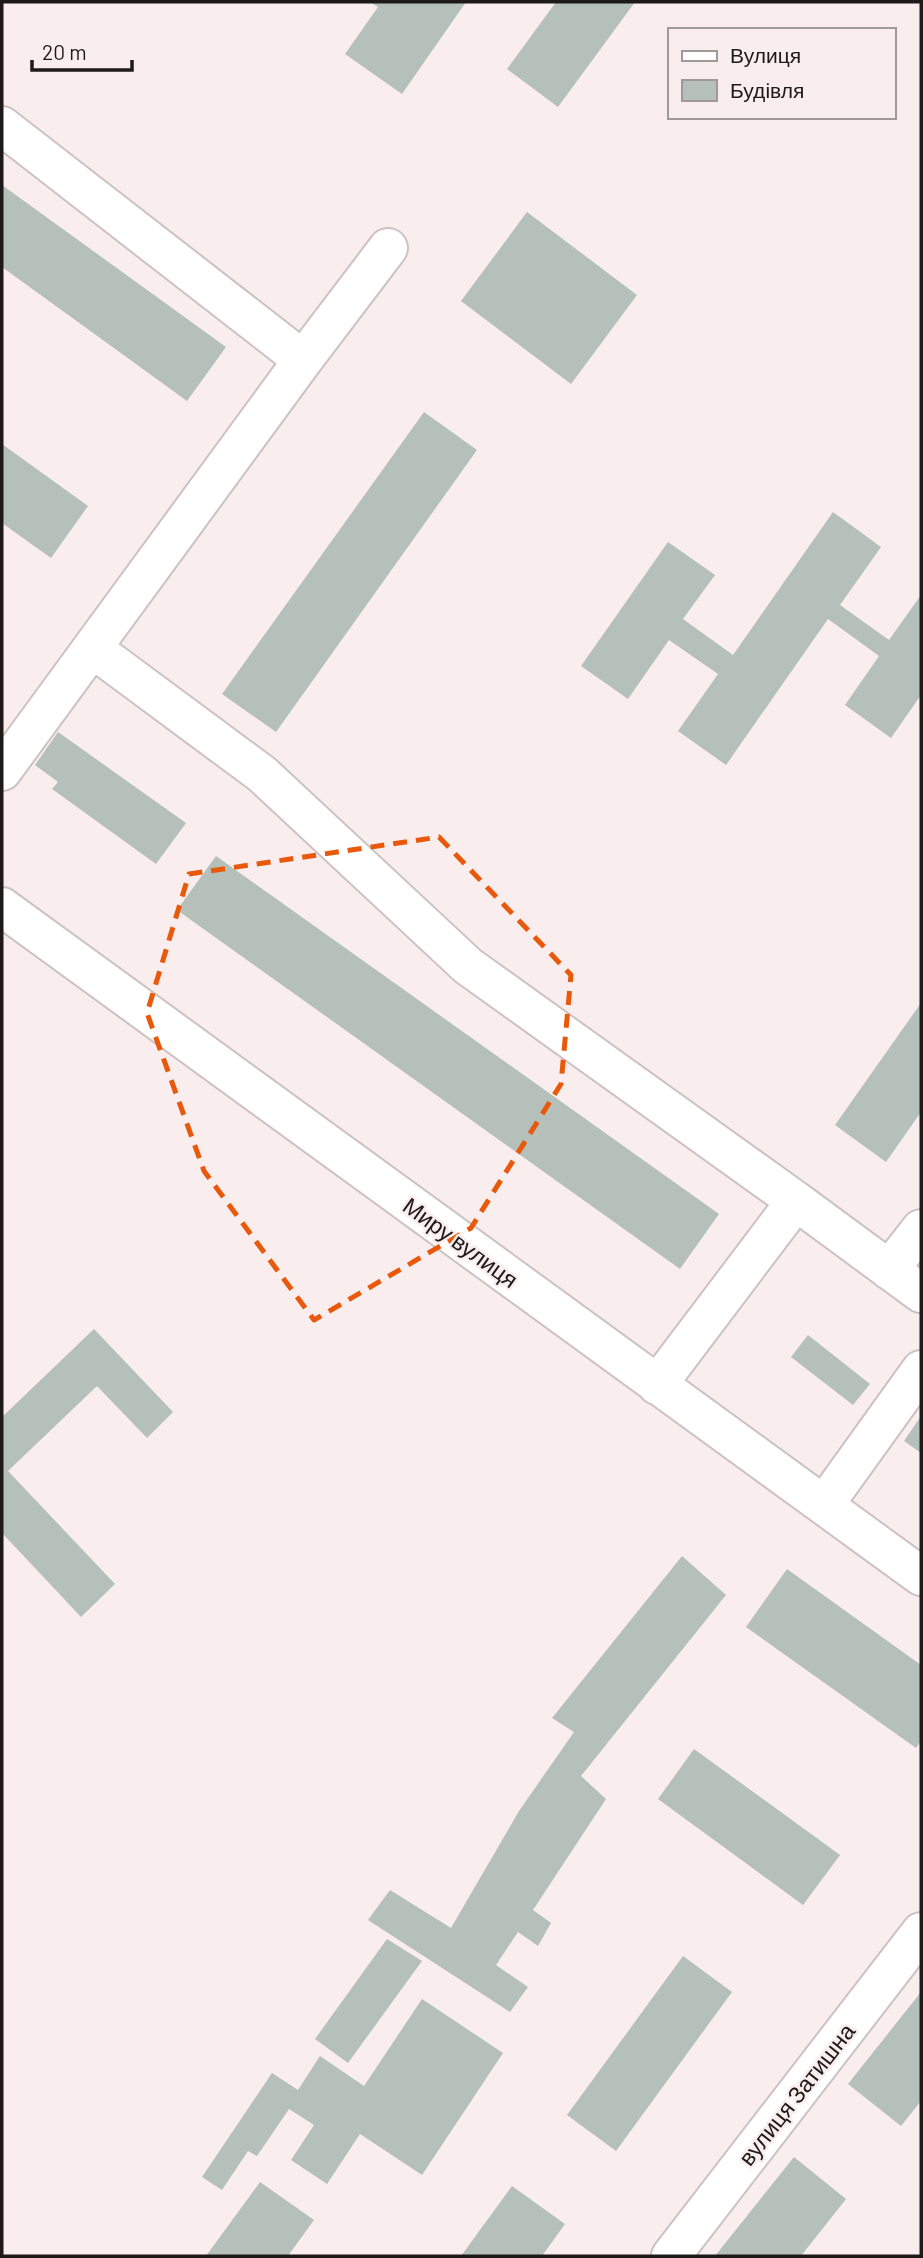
<svg xmlns="http://www.w3.org/2000/svg" width="923" height="2258" font-family="Barlow,sans-serif">
  <rect width="100%" height="100%" fill="#f9eded"/>
  <path fill="#b6c0bb" d="M370,2H466L402,94L345,54L378,7Z
    M556,2H635L558,107L507,69Z
    M2,185L226,347L187,401L2,267Z
    M527,212L637,295L571,384L461,301Z
    M424,412L477,450L276,732L222,694Z
    M2,444L88,506L51,558L2,523Z
    M833,512L881,547L840,605L889,640L921,595V695L891,738L845,705L879,656L828,619L726,765L678,731L718,674L669,640L628,699L581,666L668,542L715,575L683,619L733,655Z
    M58,732L186,823L156,864L52,789L58,782L35,765Z
    M216,856L719,1214L680,1269L177,910Z
    M921,1003V1112L886,1162L835,1125Z
    M94,1329L173,1412L147,1438L97,1386L8,1471L115,1584L81,1617L2,1533V1417Z
    M808,1335L870,1384L853,1405L791,1357Z
    M921,1416V1453L904,1441Z
    M682,1556L726,1595L581,1776L606,1799L533,1910L551,1923L538,1946L518,1932L496,1965L528,1987L510,2012L368,1920L390,1890L451,1928L519,1811L574,1732L552,1718Z
    M787,1569L921,1665V1741L916,1748L746,1627Z
    M694,1749L840,1855L803,1905L658,1799Z
    M387,1939L422,1961L348,2063L315,2039Z
    M683,1956L732,1992L616,2151L567,2115Z
    M921,1992V2101L901,2126L848,2084Z
    M422,1999L503,2053L422,2175L360,2134L327,2184L291,2160L314,2125L289,2109L257,2156L248,2151L222,2190L202,2177L272,2073L298,2090L320,2056L364,2086Z
    M794,2157L846,2199L801,2256H715Z
    M260,2182L314,2220L288,2256H206Z
    M512,2186L565,2224L542,2256H461Z"/>
  <g fill="none" stroke-linecap="round" stroke-linejoin="round">
    <g stroke="#cdc2c2" stroke-width="42">
      <path id="minor" d="M2,126L303,360L2,771
        M303,360L388,248
        M92,648L262,774L468,966L796,1201
        M2,907L921,1576
        M889,1270L921,1229
        M657,1385L796,1201L921,1293
        M824,1505L921,1370
        M671,2256L921,1932"/>
    </g>
    <use href="#minor" stroke="#fff" stroke-width="38"/>
  </g>
  <path fill="none" stroke="#e8590c" stroke-width="5" stroke-dasharray="14 9" stroke-linejoin="round" d="M439,837L571,975L561,1084L471,1228L314,1320L204,1171L147,1013L189,874Z"/>
  <g text-anchor="middle" dominant-baseline="central" stroke-width="5" stroke-linejoin="round" paint-order="stroke">
    <g font-size="23" fill="#1e1a1a" stroke="#f9eded">
      <text transform="translate(461 1242) rotate(36)">Миру вулиця</text>
      <text transform="translate(796 2094) rotate(-52)">вулиця Затишна</text>
    </g>
  </g>
  <rect width="923" height="2258" fill="none" stroke="#1e1a1a" stroke-width="7"/>
  <rect x="668" y="28" width="228" height="91" fill="#f9eded" stroke="#a19999" stroke-width="2"/>
  <rect x="682" y="51" width="35" height="10" fill="#ffffff" stroke="#a19999" stroke-width="2"/>
  <text x="730" y="63" font-size="21" fill="#1e1a1a">Вулиця</text>
  <rect x="682" y="80" width="35" height="21" fill="#b6c0bb" stroke="#a19999" stroke-width="2"/>
  <text x="730" y="98" font-size="21" fill="#1e1a1a">Будівля</text>
  <path d="M32 60v10h100v-10" fill="none" stroke="#1e1a1a" stroke-width="3.5"/>
  <text x="42" y="60" font-size="21" fill="#1e1a1a" stroke="#f9eded" stroke-width="5" paint-order="stroke">20 m</text>
</svg>
